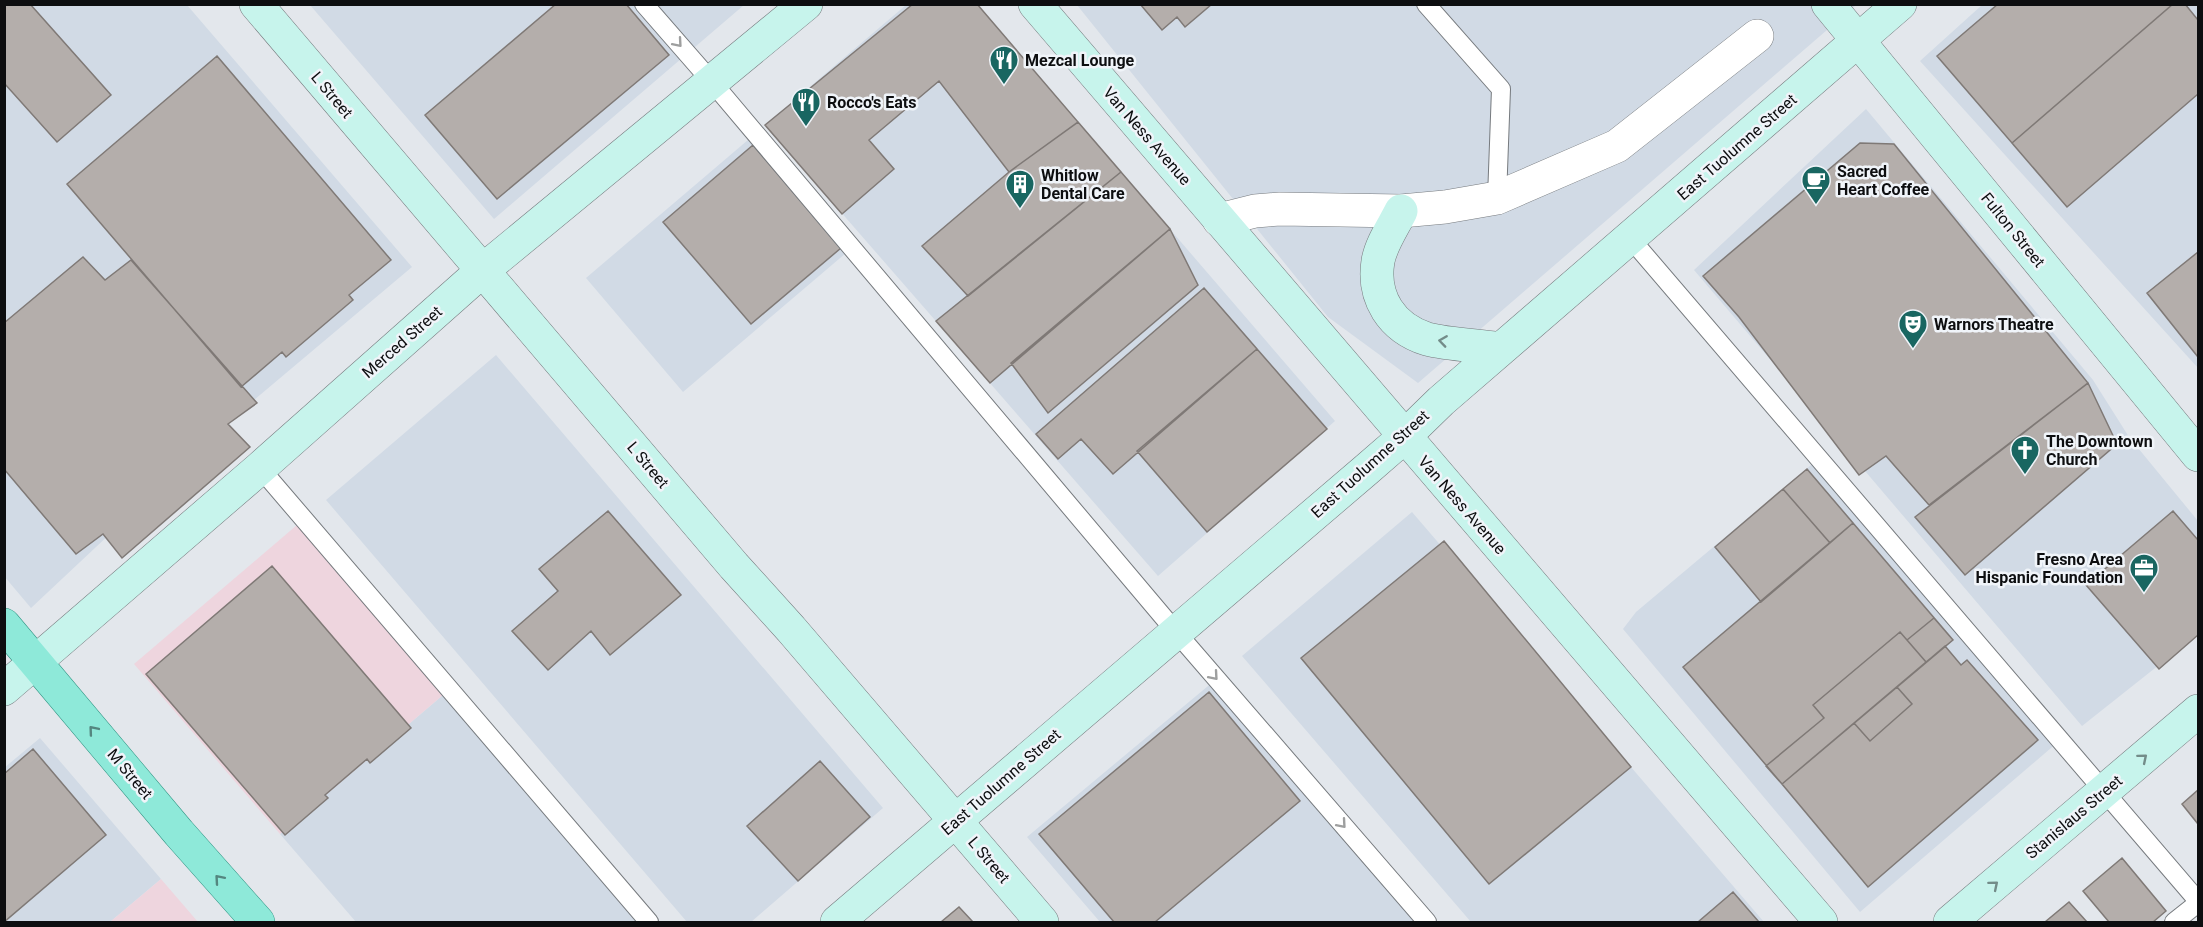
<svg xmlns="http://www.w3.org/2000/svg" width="2203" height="927" font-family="Roboto,sans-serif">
  <rect width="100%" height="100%" fill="#e3e7ec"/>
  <path fill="#d1dae5" d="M4,5H187L412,267L242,410L31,608L4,576Z
    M310,5H744L494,219Z
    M906,5H977L1335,421L1158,576L765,125Z
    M1077,5H1856L1418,383L1328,317Z
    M1982,5L2198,6V368L1920,61Z
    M1866,109L2093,380L2129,437L2198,521V634L2082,726L1694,270Z
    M755,134L853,247L683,392L586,278Z
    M496,355L883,808L751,922H687L326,500Z
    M1817,460L2058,742L1860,912L1623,629L1636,612Z
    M1412,512L1764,922H1471L1242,656Z
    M1220,676L1431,922H1100L1027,837Z
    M450,689L650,922H356L280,834Z
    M40,738L161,879L110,922H5L4,768Z"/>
  <path fill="#eed5de" d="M304,519L450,689L280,834L134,664Z
    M161,879L198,922H110Z"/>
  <path fill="#b4aeab" stroke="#7f7976" stroke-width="1.5" d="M4,4H30L111,95L57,142L4,83Z
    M556,4H626L669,55L497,199L425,115Z
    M913,4H977L1078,122L1009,172L939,81L869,140L894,169L842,214L765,125Z
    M1140,4H1212L1185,27L1177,17L1162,30Z
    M1998,4H2173L2012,143L1937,56Z
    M2173,4H2185L2198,20V94L2067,207L2012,143Z
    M217,56L391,260L349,295L353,300L286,357L282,352L241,387L67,184Z
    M1078,122L1121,172L968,296L922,246L1009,172Z
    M1860,143L1894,144L2088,383L1929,505L1886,456L1859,475L1739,317L1703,276Z
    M753,145L841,248L751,324L663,222Z
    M1121,172L1170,229L990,383L936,321Z
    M1170,229L1198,285L1048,413L1011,363Z
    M2198,252V357L2147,293Z
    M83,257L105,280L131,260L257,403L228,424L250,447L122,558L103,534L76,554L4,469V323Z
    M1204,288L1257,349L1113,474L1081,439L1058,459L1036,434Z
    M1257,349L1327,429L1207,532L1137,451Z
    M2088,383L2117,444L1965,575L1915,517Z
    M1807,469L1853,523L1830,543L1783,489Z
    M1783,489L1830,543L1761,602L1715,547Z
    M608,511L681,595L610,655L591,631L548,670L512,631L558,591L539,569Z
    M2173,511L2198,540V635L2159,669L2086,585Z
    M1853,523L1953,640L1782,784L1683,667Z
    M1444,541L1631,767L1489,884L1301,658Z
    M272,566L411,728L370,763L367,759L325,795L328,798L285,835L146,674Z
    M1934,618L1953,640L1926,662L1907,640Z
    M1900,632L1926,662L1782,784L1766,766L1824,718L1813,705Z
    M1945,646L1961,665L1967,660L2038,740L1868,887L1782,784L1854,723L1870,741L1912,704L1897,687Z
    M1897,687L1912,704L1870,741L1854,723Z
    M1209,692L1300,801L1155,922H1114L1039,834Z
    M33,749L106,835L4,922V774Z
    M820,761L870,817L798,881L747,826Z
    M2198,790V824L2182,804Z
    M2122,858L2166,911L2153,922H2109L2083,891Z
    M1733,892L1759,922H1698Z
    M2069,902L2087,922H2045Z
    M959,907L973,922H941Z"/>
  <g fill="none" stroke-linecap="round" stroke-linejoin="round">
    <g stroke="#767a7e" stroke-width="20">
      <path id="lane" d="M644,4L712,82L1176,632L1427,922
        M1426,4L1501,89L1497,198
        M1630,238L2198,901
        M260,468L649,922
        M2174,922L2198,903"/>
    </g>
    <g stroke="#767a7e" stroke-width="34">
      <path id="street" d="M1219,220L1255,211L1280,209L1401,211L1445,207L1497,198L1617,146L1757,36"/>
    </g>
    <g stroke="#767a7e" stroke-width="34">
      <path id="secondary" d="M256,4L734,566L791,629L1042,922
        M1035,4L1821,922
        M1828,4L2198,455
        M1401,211C1393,227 1381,244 1378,261C1372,298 1392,328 1427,339C1450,345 1477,345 1501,349
        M4,689L260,468L482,271L806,4
        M837,922L1366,470L1404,437L1441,401L1900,4
        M1950,922L2198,711"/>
    </g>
    <g stroke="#309382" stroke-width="34">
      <path id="primary" d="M4,625L179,833L258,922"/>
    </g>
    <use href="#lane" stroke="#fff" stroke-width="18"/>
    <use href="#street" stroke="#fff" stroke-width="33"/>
    <use href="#secondary" stroke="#c7f4ec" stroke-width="33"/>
    <use href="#primary" stroke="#8ee9d9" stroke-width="33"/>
  </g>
  <defs><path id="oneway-chevron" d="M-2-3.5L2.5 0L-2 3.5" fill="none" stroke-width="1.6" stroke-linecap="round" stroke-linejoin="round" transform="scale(1.5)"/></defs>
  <g stroke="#9e9f9f">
    <use href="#oneway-chevron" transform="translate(678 43) rotate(49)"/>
    <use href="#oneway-chevron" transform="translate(1214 676) rotate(49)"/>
    <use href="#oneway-chevron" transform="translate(1342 824) rotate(49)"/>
  </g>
  <g stroke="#738c89">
    <use href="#oneway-chevron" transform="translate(1443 341) rotate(-172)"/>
    <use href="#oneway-chevron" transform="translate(2143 758) rotate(-40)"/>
    <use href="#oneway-chevron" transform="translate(1994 885) rotate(-40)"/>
  </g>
  <g stroke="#54867f">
    <use href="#oneway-chevron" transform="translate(93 730) rotate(-130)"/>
    <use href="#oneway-chevron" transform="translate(219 879) rotate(-131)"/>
  </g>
  <defs>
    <g id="restaurant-pin" transform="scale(1.5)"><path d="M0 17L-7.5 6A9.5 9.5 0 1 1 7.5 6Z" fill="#196661" stroke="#f0f4f9"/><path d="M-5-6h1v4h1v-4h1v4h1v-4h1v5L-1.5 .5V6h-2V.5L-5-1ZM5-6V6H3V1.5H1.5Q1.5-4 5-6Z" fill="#fff"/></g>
    <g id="cafe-pin" transform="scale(1.5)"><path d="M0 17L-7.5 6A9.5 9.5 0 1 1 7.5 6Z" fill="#196661" stroke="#f0f4f9"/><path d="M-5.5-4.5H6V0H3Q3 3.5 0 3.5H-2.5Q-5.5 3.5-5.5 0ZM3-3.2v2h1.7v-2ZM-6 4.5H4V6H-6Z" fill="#fff"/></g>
    <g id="building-pin" transform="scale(1.5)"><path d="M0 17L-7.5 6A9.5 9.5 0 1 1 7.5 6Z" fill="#196661" stroke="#f0f4f9"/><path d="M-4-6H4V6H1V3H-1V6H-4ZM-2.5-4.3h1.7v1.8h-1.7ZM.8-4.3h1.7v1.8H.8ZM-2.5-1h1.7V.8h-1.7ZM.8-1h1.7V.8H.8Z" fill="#fff"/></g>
    <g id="theatre-pin" transform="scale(1.5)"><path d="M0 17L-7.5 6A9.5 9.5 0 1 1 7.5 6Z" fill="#196661" stroke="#f0f4f9"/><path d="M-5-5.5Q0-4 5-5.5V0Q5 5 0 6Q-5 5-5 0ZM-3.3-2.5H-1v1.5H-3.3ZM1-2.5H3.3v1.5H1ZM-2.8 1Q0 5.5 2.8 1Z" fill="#fff"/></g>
    <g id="church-pin" transform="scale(1.5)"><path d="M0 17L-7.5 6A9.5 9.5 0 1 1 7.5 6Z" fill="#196661" stroke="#f0f4f9"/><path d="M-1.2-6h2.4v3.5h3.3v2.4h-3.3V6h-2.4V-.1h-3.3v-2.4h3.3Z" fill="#fff"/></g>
    <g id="office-pin" transform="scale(1.5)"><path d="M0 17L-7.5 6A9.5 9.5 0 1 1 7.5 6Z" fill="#196661" stroke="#f0f4f9"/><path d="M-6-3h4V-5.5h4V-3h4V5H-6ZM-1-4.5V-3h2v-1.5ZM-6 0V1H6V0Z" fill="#fff"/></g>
  </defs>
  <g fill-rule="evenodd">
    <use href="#restaurant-pin" x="1004" y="60"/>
    <use href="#restaurant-pin" x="806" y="102"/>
    <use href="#cafe-pin" x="1816" y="180"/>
    <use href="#building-pin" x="1020" y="184"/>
    <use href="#theatre-pin" x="1913" y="324"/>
    <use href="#church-pin" x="2025" y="450"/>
    <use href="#office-pin" x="2144" y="568"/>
  </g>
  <g text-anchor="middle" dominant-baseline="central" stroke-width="5" stroke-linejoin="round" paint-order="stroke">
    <g font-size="16" font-weight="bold" fill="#0d0e10" stroke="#f0f4f9" text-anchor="start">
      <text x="1025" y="60">Mezcal Lounge</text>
      <text x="827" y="102">Rocco's Eats</text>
      <text x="1837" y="171">Sacred<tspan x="1837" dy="18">Heart Coffee</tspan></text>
      <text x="1041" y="175">Whitlow<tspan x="1041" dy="18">Dental Care</tspan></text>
      <text x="1934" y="324">Warnors Theatre</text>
      <text x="2046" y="441">The Downtown<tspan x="2046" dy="18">Church</tspan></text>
      <text x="2123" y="559" text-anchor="end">Fresno Area<tspan x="2123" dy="18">Hispanic Foundation</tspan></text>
    </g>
    <g font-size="16" fill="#0d0e10" stroke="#f0f4f9">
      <text transform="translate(332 95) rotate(50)">L Street</text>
      <text transform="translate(1147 136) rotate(49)">Van Ness Avenue</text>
      <text transform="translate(1737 147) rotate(-41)">East Tuolumne Street</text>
      <text transform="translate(2013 230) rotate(51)">Fulton Street</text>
      <text transform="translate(402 342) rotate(-41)">Merced Street</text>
      <text transform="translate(1370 464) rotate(-42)">East Tuolumne Street</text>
      <text transform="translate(648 465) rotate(50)">L Street</text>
      <text transform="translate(1462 505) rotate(49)">Van Ness Avenue</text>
      <text transform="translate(130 774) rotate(50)">M Street</text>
      <text transform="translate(1001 782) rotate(-41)">East Tuolumne Street</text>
      <text transform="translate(2074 817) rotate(-40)">Stanislaus Street</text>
      <text transform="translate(989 860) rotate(50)">L Street</text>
    </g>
  </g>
  <rect width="2203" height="927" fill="none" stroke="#0d0e10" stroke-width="12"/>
</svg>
